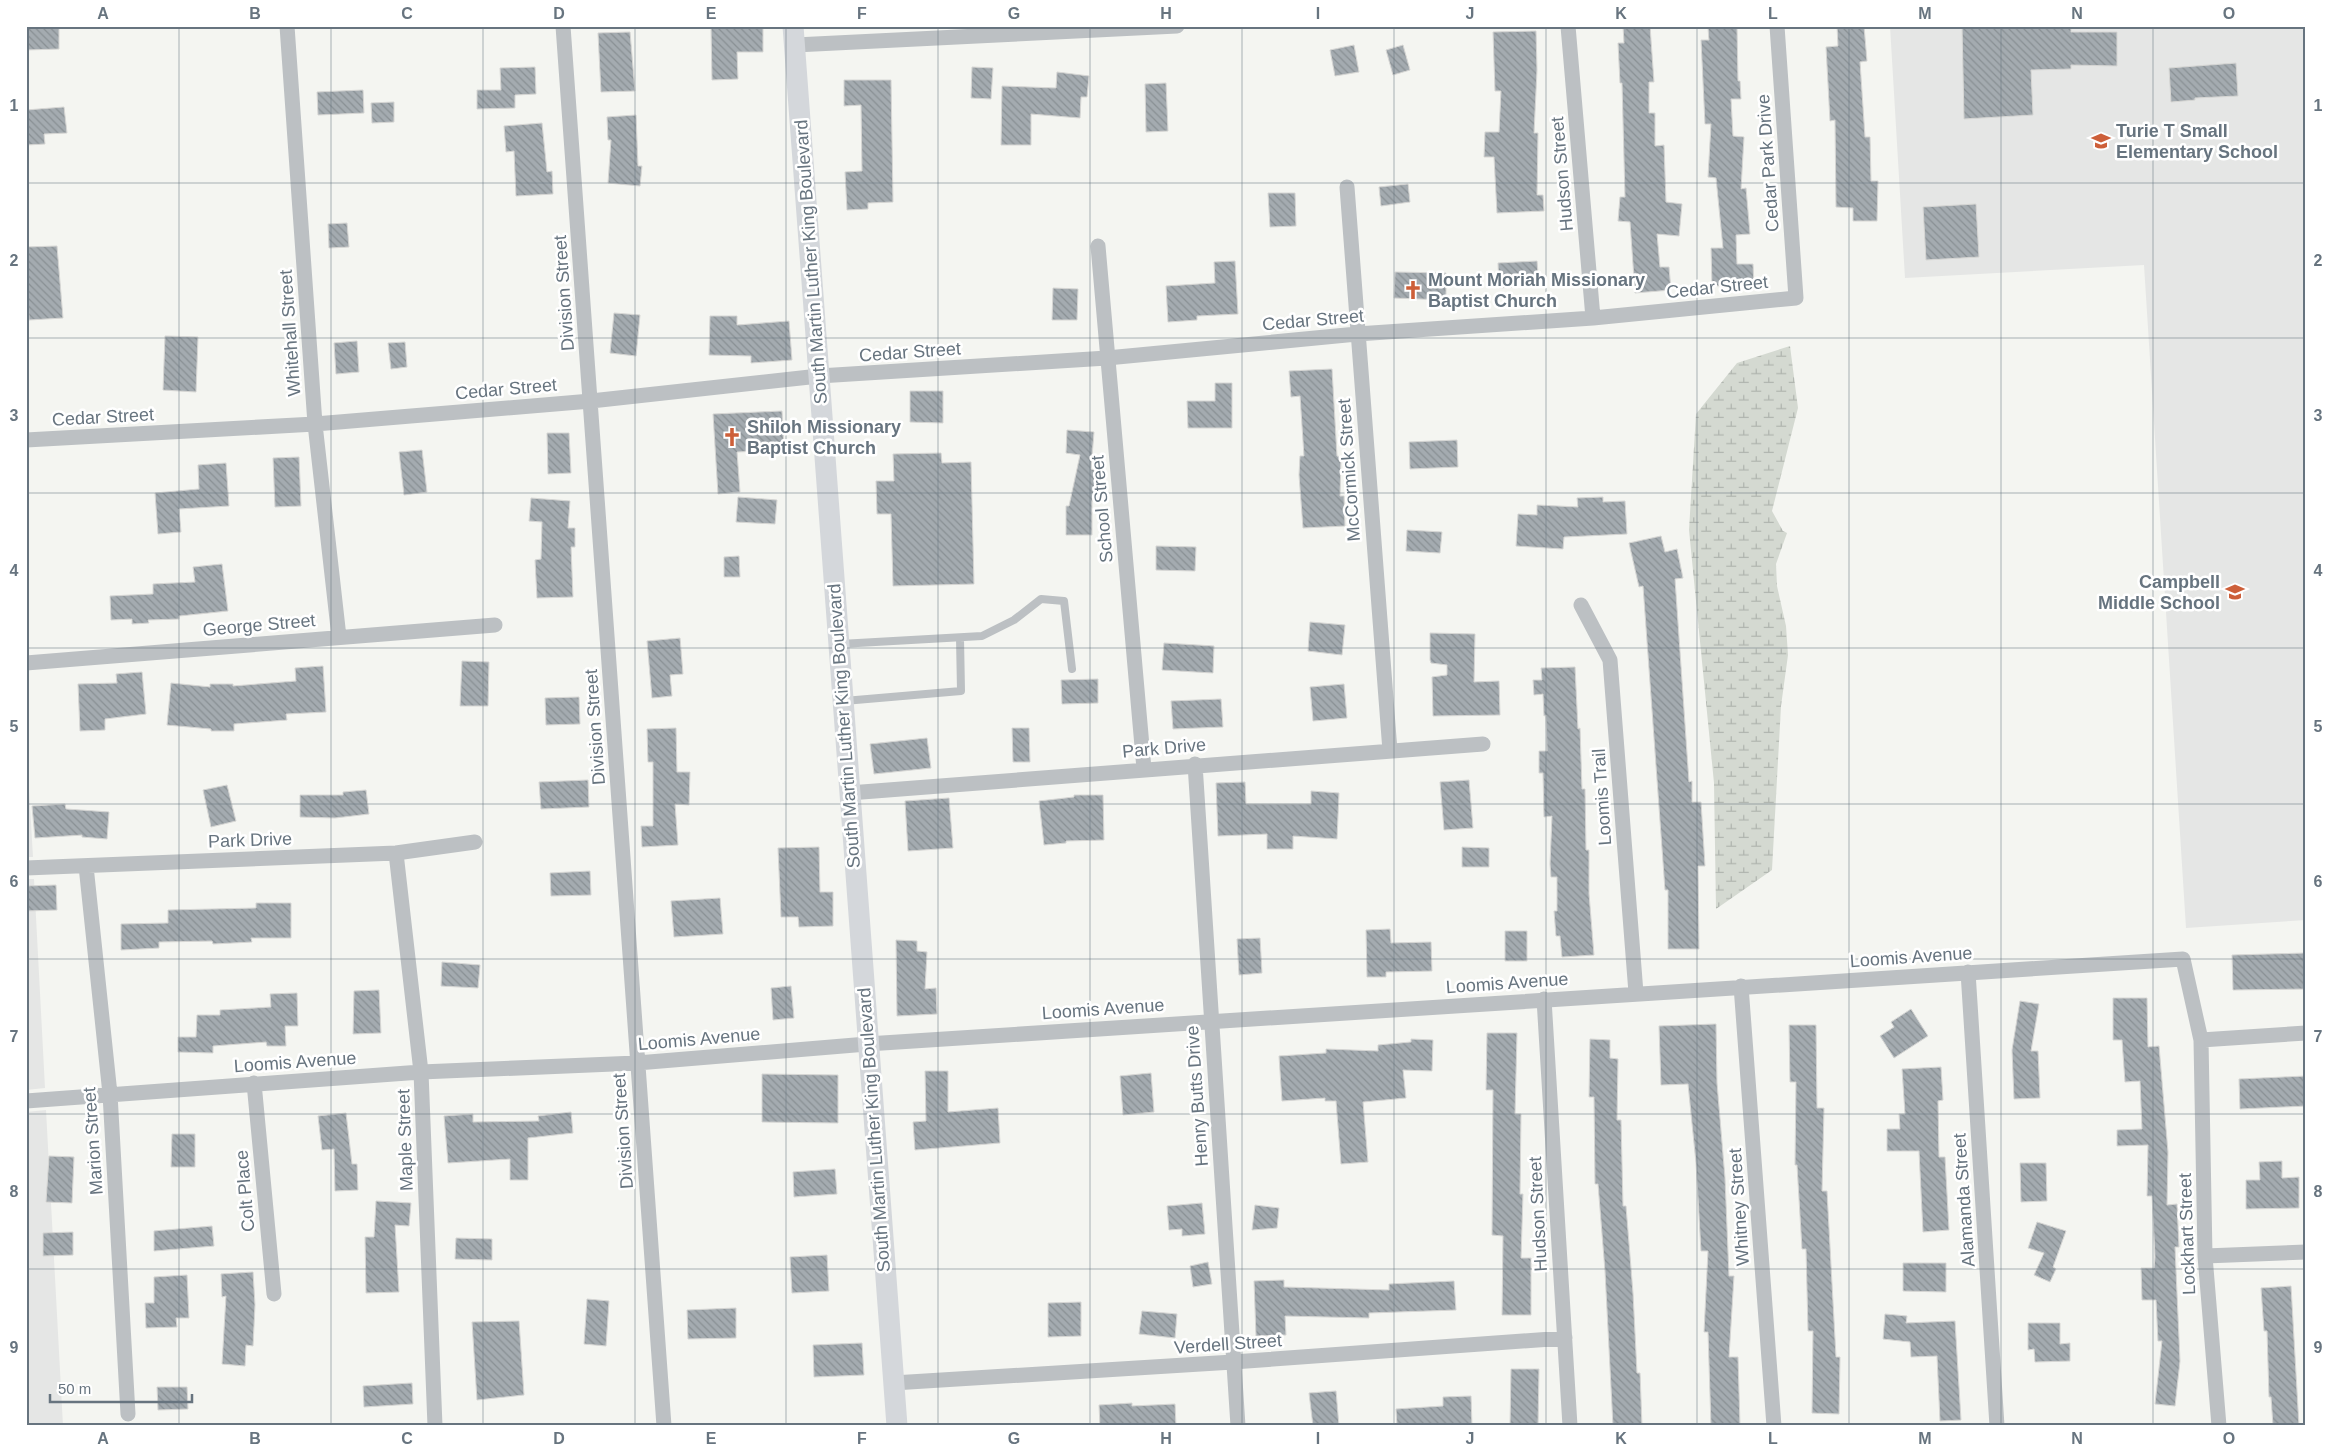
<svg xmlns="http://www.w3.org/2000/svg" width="2332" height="1452" font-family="Helvetica,sans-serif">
  <defs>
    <pattern id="wetland-marsh" width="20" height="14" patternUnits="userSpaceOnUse" patternTransform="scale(1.25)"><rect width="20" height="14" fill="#d4d9d1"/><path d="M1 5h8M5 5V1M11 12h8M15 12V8" fill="none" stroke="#b0b5af"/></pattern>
    <pattern id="building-back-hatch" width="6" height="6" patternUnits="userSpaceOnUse" patternTransform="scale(1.25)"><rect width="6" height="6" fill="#a4abb0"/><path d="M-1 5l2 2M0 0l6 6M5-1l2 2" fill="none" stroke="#899094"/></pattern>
  </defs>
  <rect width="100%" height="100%" fill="#f4f5f1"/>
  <path fill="#e5e6e5" d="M1890,26H2306V920L2186,928L2144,265L1905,278Z
    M26,738L33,857H26Z
    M26,879H34L45,1088L26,1090Z
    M46,1110L63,1426H26V1112Z"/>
  <path fill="url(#wetland-marsh)" d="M1790,346L1798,408L1772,511L1783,531L1787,533L1776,564L1777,586L1786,626L1788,655L1781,706L1772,870L1716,909L1714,783L1689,530L1696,414L1737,363Z"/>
  <path fill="url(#building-back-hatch)" stroke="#d6d6d4" d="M26,26H59V49L26,50Z
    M763,26V52H737L738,79L712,80L711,27Z
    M1623,26H1650L1654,82H1649V113H1655V146L1664,145L1666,202L1682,204L1679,236L1657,234L1660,267H1669L1671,290L1635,293L1630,222L1618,221L1620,197H1625L1622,83H1620L1618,43H1624Z
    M1837,26H1864L1867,61L1860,62L1865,137H1870L1871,181H1878L1877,221H1853V208L1836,207L1835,120L1830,121L1826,47L1838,46Z
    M1962,26H2071V32H2117V66L2071,65V69L2031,70L2033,115L1964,119Z
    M1737,27L1738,81H1740L1741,99H1731L1733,136L1744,137L1741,189L1746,188L1750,234L1736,235L1737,264H1753L1754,285L1712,286L1711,248H1723L1716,178L1708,177L1711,124H1705L1701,40H1709L1708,28Z
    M1536,31L1537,70L1534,133H1538L1537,195H1543L1544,211L1497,213L1494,157H1484L1485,132H1499L1501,91H1495L1493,32Z
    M630,32L635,91L601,92L598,33Z
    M1354,45L1359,72L1335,76L1330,50Z
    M1403,45L1410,70L1393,75L1386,50Z
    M2236,63L2238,96L2195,98V100L2171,102L2169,68Z
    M535,67L536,94L515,95V108L477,109V90H501L500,68Z
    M972,67L993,68L991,99L971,98Z
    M1057,72L1089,76L1087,97H1081L1080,118L1031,114V145H1001L1002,86L1056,88Z
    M844,80H891L893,202L868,203V209L847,210L845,172L862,171L861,105L844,106Z
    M1166,83L1168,131L1146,132L1145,84Z
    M363,90L364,113L318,115L317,92Z
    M394,102V122L372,123L371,103Z
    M64,107L67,133L44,134L45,144L26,145V110Z
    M636,115L638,166H642L640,186L608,183L611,140H608L607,117Z
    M542,123L547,172L552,171L553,194L516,196L514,151L506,152L504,126Z
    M1408,184L1410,202L1381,206L1379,187Z
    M1268,193H1295L1296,226L1270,227Z
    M1976,204L1979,257L1926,260L1923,207Z
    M347,223L349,247L329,248L328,224Z
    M57,246L63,318L29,320L26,247Z
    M1235,261L1238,314L1197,316V320L1168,322L1166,286L1215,283L1214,262Z
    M1537,261L1539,285L1499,288L1498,263Z
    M1395,272L1446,273V300L1394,298Z
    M1053,288L1078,289L1077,320H1052Z
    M614,313L640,315L636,356L610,353Z
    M710,316H737V325L789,321L792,360L751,363V356L709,355Z
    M165,336L198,337L196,392L163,390Z
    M357,341L359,372L336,374L334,343Z
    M405,342L407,367L391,369L388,343Z
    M1332,369L1337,456L1341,457L1340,496H1344L1345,526L1303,528L1299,475L1300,456H1304L1300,396L1291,397L1289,371Z
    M1215,383H1232V428H1188L1187,401H1215Z
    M910,391H943V423L910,422Z
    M782,411L784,450L737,452L740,492L718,494L713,414Z
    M1067,430L1094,432L1091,469L1098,471L1092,502V535H1066V506H1069L1080,455L1066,453Z
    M547,433H569L571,473L548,474Z
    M1457,440L1458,467L1410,469L1409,442Z
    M422,450L427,492L404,495L399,452Z
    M941,453L942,463L971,462L974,584L893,586L891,514H877L876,481H894L893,454Z
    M299,457L301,506L275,507L273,458Z
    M226,463L229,506L179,509L181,532L158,534L155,493L199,489L198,465Z
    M738,497L777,500L775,524L736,522Z
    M1603,497V502L1625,501L1627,534L1564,537L1563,549L1516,546L1518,514L1537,515V505L1578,507L1577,498Z
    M531,498L570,501L568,528H575V547H571L573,597L537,598L535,560L541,559L542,522L529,521Z
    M1407,530L1442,532L1440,553L1406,551Z
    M1661,536L1665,552L1677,549L1683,578L1675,579L1689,782L1692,781V802H1701L1705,866H1698L1699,949H1668V890H1665L1643,586L1639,587L1629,543Z
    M1156,546L1196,547L1195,571L1156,570Z
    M739,556L740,577H724V557Z
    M222,564L228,611L179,616V619L148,620L149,623L132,624V619L111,620L110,596L153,594V584L195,582L193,567Z
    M1310,622L1345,625L1342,655L1308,651Z
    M1430,633L1475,634L1474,682L1499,681L1500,715L1433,716L1432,677L1447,675V665L1431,663L1430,660Z
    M680,638L683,674L670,675L672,696L652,698L647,641Z
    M1164,643L1214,646L1213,673L1162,670Z
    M462,661L489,662L488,706H460Z
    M323,666L326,712L286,714L287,720L234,724V731H211V729L167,725L171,683L210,687V684H233V686L296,681L295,668Z
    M1575,667L1578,729L1580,728L1582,789H1585L1586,850H1589V894L1594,955L1562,957L1560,936H1556L1554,911H1557V877H1551L1550,864L1552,816L1544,817L1543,773H1539V751H1547L1546,715L1544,716L1543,694L1534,695L1533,680H1542L1541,668Z
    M142,672L146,714L105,719V730L80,731L78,684L117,683L116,674Z
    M1098,679V703L1062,704L1061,680Z
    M1344,684L1347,718L1313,721L1310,687Z
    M579,697L580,724L546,725L545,698Z
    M1221,699L1223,727L1173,729L1171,701Z
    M676,728L677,772H690L689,805L675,804L678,845L642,847L641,826H653V762H648L647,729Z
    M1012,728H1029L1030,762H1013Z
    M927,738L931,768L874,774L870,744Z
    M588,780L589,807L541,809L539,782Z
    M1469,780L1473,828L1444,830L1440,782Z
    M1245,782L1246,804H1311V791L1339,793L1337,839L1293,836V849H1267V834L1218,836L1216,783Z
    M227,785L236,821L211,827L203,790Z
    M366,790L369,814L335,818L300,817V795H343V792Z
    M1074,795H1103L1104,840L1066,841V843L1044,845L1039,801L1074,797Z
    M949,798L953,848L908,851L905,801Z
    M65,804L66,809L109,812L107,839L82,837V835L35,838L32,806Z
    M819,847L820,892H833V926L799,927L798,917H781L778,848Z
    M1462,847L1489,848V867H1462Z
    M590,871L591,895L551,896L550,873Z
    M56,885L57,910L26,911V886Z
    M720,898L723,934L674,937L671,901Z
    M256,903H291V938H251L252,942L213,944L212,941L159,942V948L121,950V924L168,923V910L256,908Z
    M1390,929L1391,943L1431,942L1432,971L1386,972V977H1367L1366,930Z
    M1505,931H1527V961H1505Z
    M1260,938L1262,973L1239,975L1237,939Z
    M896,940L917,941V951L927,952L925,989L936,988L937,1014L897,1016Z
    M2306,953V989L2233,990L2232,955Z
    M442,962L480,965L478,988L441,986Z
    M791,986L794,1018L773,1020L771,988Z
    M379,990L381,1033L353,1034L354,991Z
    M297,993L298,1026H285L286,1046H267L266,1042L213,1046V1053L178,1052V1037H196L197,1015H220V1010L271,1007L270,994Z
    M2113,998H2147L2148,1047L2159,1046L2168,1152L2167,1205L2177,1204L2179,1247H2175L2180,1361L2175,1406L2155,1404L2162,1341H2158L2156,1300H2142L2141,1268H2154L2155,1257L2152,1196H2147L2148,1145L2117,1146V1130L2142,1129L2140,1081L2125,1082L2122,1040H2113Z
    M2020,1001L2039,1004L2031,1051H2038L2040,1098L2014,1099L2012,1050Z
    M1911,1009L1928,1036L1894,1058L1880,1036L1894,1027L1891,1022Z
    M1716,1024L1717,1083L1725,1178L1729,1276H1734L1729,1357H1738L1740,1426H1711L1708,1332H1704L1708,1251H1701L1696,1163L1688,1084L1661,1085L1659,1026Z
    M1789,1025H1816L1817,1108H1824L1822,1191H1827L1836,1357H1840L1839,1414L1812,1413L1813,1331H1808L1806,1249H1802L1797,1165H1795L1796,1082H1790Z
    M1487,1033H1517L1515,1114H1521L1520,1194H1523L1521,1258H1531V1315H1502L1503,1236L1492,1235L1493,1090H1486Z
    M1411,1039L1433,1040L1432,1071L1403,1070L1406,1098L1363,1102L1368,1162L1341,1164L1336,1101H1325V1098L1282,1101L1279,1056L1326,1053V1049L1378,1051V1045L1411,1042Z
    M1590,1039L1610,1040V1058L1618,1059L1617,1120H1621L1623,1206H1626L1633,1293L1637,1373H1640L1642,1426H1613L1605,1271L1598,1184H1595L1594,1097H1589Z
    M1941,1067L1943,1100L1938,1101L1939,1157H1945L1949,1230L1923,1232L1919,1151H1887V1129H1900L1899,1114H1905L1902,1069Z
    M925,1071H948V1112L998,1108L1000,1143L915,1150L913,1122L926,1121Z
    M1151,1073L1154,1112L1123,1115L1120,1076Z
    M762,1074L838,1075V1123L762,1122Z
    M2306,1076V1106L2240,1109L2239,1079Z
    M571,1112L573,1133L528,1138V1180H510V1159L448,1163L444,1116L473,1114V1122L539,1121L538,1116Z
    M346,1113L352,1164H357L358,1190L335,1191L334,1149L322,1150L318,1116Z
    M172,1134H195V1167H171Z
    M49,1156L74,1157L72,1203L46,1202Z
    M2282,1161V1178L2299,1177V1208L2246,1209V1180H2260L2259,1162Z
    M2020,1163H2046L2047,1201L2021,1202Z
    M835,1169L837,1194L794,1197L793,1172Z
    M376,1201L411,1203L409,1226L395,1225L399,1292L366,1293L365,1237H374Z
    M1202,1203L1205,1234L1182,1236V1229L1169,1230L1167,1206Z
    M1255,1205L1279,1208L1277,1228L1252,1230Z
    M2037,1222L2066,1231L2053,1267L2056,1269L2050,1282L2034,1275L2044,1253L2028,1248Z
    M212,1226L214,1246L154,1251V1231Z
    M73,1232V1255L43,1256V1233Z
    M456,1238L492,1239V1260L455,1259Z
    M827,1255L829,1291L792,1293L790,1257Z
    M1208,1262L1212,1284L1193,1287L1190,1266Z
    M1903,1263H1946V1292L1903,1291Z
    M253,1272L255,1305L253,1346L246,1345L245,1366L222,1364L226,1296L222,1297L221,1274Z
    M187,1275L189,1318H176L177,1327L146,1328L145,1303H154V1277Z
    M1284,1280V1287L1389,1290V1284L1454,1281L1456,1310L1369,1313V1318L1285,1316L1286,1335L1256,1336L1254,1281Z
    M2291,1286L2299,1426H2273L2271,1397H2269L2267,1331H2264L2261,1288Z
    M587,1299L609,1301L606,1346L584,1344Z
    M1081,1302V1336L1048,1337V1303Z
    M736,1308V1338L688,1339L687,1310Z
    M1142,1311L1177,1314L1175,1338L1139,1334Z
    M1885,1314L1907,1316L1906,1323L1955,1321L1961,1420L1940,1421L1937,1356L1911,1357L1910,1342L1883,1339Z
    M519,1321L524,1395L477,1400L472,1322Z
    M2028,1323H2060V1344L2070,1343V1361L2035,1362L2034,1349L2028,1350Z
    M862,1343L864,1375L814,1377L813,1345Z
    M1511,1369H1539L1538,1426H1510Z
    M412,1383L413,1404L364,1407L363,1386Z
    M157,1387H187L188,1409L158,1410Z
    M1336,1391L1339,1426H1313L1309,1393Z
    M1471,1396L1472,1426H1397L1396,1409L1443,1406V1397Z
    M1132,1403V1406L1175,1404L1176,1426H1100L1099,1405Z"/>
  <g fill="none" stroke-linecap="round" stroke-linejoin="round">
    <path stroke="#bcc0c3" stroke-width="8" d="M840,644L982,636L1014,620L1041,599L1064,601L1072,669
      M844,701L961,691L960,638"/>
    <path stroke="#bcc0c3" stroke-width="15" d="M287,26L315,424L339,637
      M563,26L664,1426
      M1568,26L1593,318
      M795,45L1177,26
      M1347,187L1390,751
      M1098,246L1144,769
      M26,440L315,424L591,401L819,376L1107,358L1357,334L1593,318L1796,298L1777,26
      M1581,605L1610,660L1636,993
      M26,663L495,625
      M1195,764L1238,1426
      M849,793L1483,744
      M396,853L421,1072L435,1426
      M86,866L110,1094L128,1414
      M26,868L396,853L475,842
      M1968,972L1997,1426
      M1741,986L1774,1426
      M1544,999L1570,1426
      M2201,1040L2306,1033
      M254,1083L274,1294
      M26,1101L421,1072L637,1063L867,1044L2183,959L2201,1040L2205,1256L2219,1426
      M2205,1256L2306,1252
      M893,1383L1233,1362L1565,1338"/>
    <path stroke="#d4d7db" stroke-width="21" d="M793,26L897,1426"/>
  </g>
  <path fill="none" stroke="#67747f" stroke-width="1" stroke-opacity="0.55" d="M179,26V1426M331,26V1426M483,26V1426M635,26V1426M786,26V1426M938,26V1426M1090,26V1426M1242,26V1426M1394,26V1426M1546,26V1426M1697,26V1426M1849,26V1426M2001,26V1426M2153,26V1426M26,183H2306M26,338H2306M26,493H2306M26,648H2306M26,804H2306M26,959H2306M26,1114H2306M26,1269H2306"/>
  <defs>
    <g id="school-bare" transform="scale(1.5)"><path d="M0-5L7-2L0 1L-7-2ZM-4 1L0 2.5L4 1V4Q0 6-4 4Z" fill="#cd5f39" stroke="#fff" stroke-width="2.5" paint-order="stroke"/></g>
    <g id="church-bare" transform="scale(1.5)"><path d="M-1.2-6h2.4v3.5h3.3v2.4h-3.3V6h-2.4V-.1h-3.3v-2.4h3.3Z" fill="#cd5f39" stroke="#fff" stroke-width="2.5" paint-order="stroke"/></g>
  </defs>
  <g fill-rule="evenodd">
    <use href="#school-bare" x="2101" y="141"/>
    <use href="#church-bare" x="1413" y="290"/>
    <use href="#church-bare" x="732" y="437"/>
    <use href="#school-bare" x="2235" y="592"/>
  </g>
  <g text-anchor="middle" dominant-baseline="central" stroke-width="5" stroke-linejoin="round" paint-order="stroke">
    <g font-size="18" font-weight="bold" fill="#67747f" stroke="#fff" text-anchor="start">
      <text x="2116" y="131">Turie T Small<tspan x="2116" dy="21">Elementary School</tspan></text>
      <text x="1428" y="280">Mount Moriah Missionary<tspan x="1428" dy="21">Baptist Church</tspan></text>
      <text x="747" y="427">Shiloh Missionary<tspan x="747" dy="21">Baptist Church</tspan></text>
      <text x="2220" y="582" text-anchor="end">Campbell<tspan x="2220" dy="21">Middle School</tspan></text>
    </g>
    <g font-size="18" fill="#67747f" stroke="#fff">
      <text transform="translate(1768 163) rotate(-94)">Cedar Park Drive</text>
      <text transform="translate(1562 174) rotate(-95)">Hudson Street</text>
      <text transform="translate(811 262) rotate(-94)">South Martin Luther King Boulevard</text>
      <text transform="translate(1717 287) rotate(-6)">Cedar Street</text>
      <text transform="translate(564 293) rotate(-94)">Division Street</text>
      <text transform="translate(1313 320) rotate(-5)">Cedar Street</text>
      <text transform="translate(290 333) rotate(-94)">Whitehall Street</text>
      <text transform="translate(910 352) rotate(-4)">Cedar Street</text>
      <text transform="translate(506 389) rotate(-5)">Cedar Street</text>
      <text transform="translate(103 417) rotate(-3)">Cedar Street</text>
      <text transform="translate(1349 470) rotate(-94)">McCormick Street</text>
      <text transform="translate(1102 509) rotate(-95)">School Street</text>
      <text transform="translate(259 625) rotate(-5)">George Street</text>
      <text transform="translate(844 726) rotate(-94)">South Martin Luther King Boulevard</text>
      <text transform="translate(595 727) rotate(-94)">Division Street</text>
      <text transform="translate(1164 748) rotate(-5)">Park Drive</text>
      <text transform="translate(1602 797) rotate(-94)">Loomis Trail</text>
      <text transform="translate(250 840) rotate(-2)">Park Drive</text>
      <text transform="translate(1911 957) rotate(-4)">Loomis Avenue</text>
      <text transform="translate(1507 983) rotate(-4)">Loomis Avenue</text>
      <text transform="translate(1103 1009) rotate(-4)">Loomis Avenue</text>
      <text transform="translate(699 1039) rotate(-5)">Loomis Avenue</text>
      <text transform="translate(295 1062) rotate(-4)">Loomis Avenue</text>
      <text transform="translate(1197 1096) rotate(-94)">Henry Butts Drive</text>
      <text transform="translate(874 1130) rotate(-94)">South Martin Luther King Boulevard</text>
      <text transform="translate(623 1131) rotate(-94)">Division Street</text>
      <text transform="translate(405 1140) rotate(-92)">Maple Street</text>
      <text transform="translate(93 1141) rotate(-94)">Marion Street</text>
      <text transform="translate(245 1191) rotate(-95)">Colt Place</text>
      <text transform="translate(1964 1200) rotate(-94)">Alamanda Street</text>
      <text transform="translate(1739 1207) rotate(-94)">Whitney Street</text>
      <text transform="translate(1538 1214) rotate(-93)">Hudson Street</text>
      <text transform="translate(2187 1234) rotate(-92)">Lockhart Street</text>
      <text transform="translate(1228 1344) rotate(-4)">Verdell Street</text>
    </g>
  </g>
  <rect width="2332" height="1452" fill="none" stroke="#ffffff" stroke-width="55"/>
  <path d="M50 1394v8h142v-8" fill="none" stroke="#67747f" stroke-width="2.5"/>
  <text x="58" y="1394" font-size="15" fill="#67747f" stroke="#ffffff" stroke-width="4" paint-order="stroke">50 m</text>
  <rect x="28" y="28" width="2276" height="1396" fill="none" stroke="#67747f" stroke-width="2"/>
  <g font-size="16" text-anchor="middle" font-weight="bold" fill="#67747f">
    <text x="103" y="19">A</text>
    <text x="255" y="19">B</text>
    <text x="407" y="19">C</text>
    <text x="559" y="19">D</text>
    <text x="711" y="19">E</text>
    <text x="862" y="19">F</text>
    <text x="1014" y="19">G</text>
    <text x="1166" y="19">H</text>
    <text x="1318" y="19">I</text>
    <text x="1470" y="19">J</text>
    <text x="1621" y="19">K</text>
    <text x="1773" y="19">L</text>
    <text x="1925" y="19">M</text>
    <text x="2077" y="19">N</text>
    <text x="2229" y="19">O</text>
    <text x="14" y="111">1</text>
    <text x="2318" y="111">1</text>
    <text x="14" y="266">2</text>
    <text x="2318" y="266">2</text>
    <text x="14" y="421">3</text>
    <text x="2318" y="421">3</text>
    <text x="14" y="576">4</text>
    <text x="2318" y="576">4</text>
    <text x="14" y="732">5</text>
    <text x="2318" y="732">5</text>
    <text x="14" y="887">6</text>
    <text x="2318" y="887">6</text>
    <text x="14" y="1042">7</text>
    <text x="2318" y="1042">7</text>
    <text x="14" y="1197">8</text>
    <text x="2318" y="1197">8</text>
    <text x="14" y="1353">9</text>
    <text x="2318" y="1353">9</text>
    <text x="103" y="1444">A</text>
    <text x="255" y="1444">B</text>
    <text x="407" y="1444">C</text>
    <text x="559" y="1444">D</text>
    <text x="711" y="1444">E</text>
    <text x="862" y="1444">F</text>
    <text x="1014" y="1444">G</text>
    <text x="1166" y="1444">H</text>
    <text x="1318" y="1444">I</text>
    <text x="1470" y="1444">J</text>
    <text x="1621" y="1444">K</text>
    <text x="1773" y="1444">L</text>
    <text x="1925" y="1444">M</text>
    <text x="2077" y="1444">N</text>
    <text x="2229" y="1444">O</text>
  </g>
</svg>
